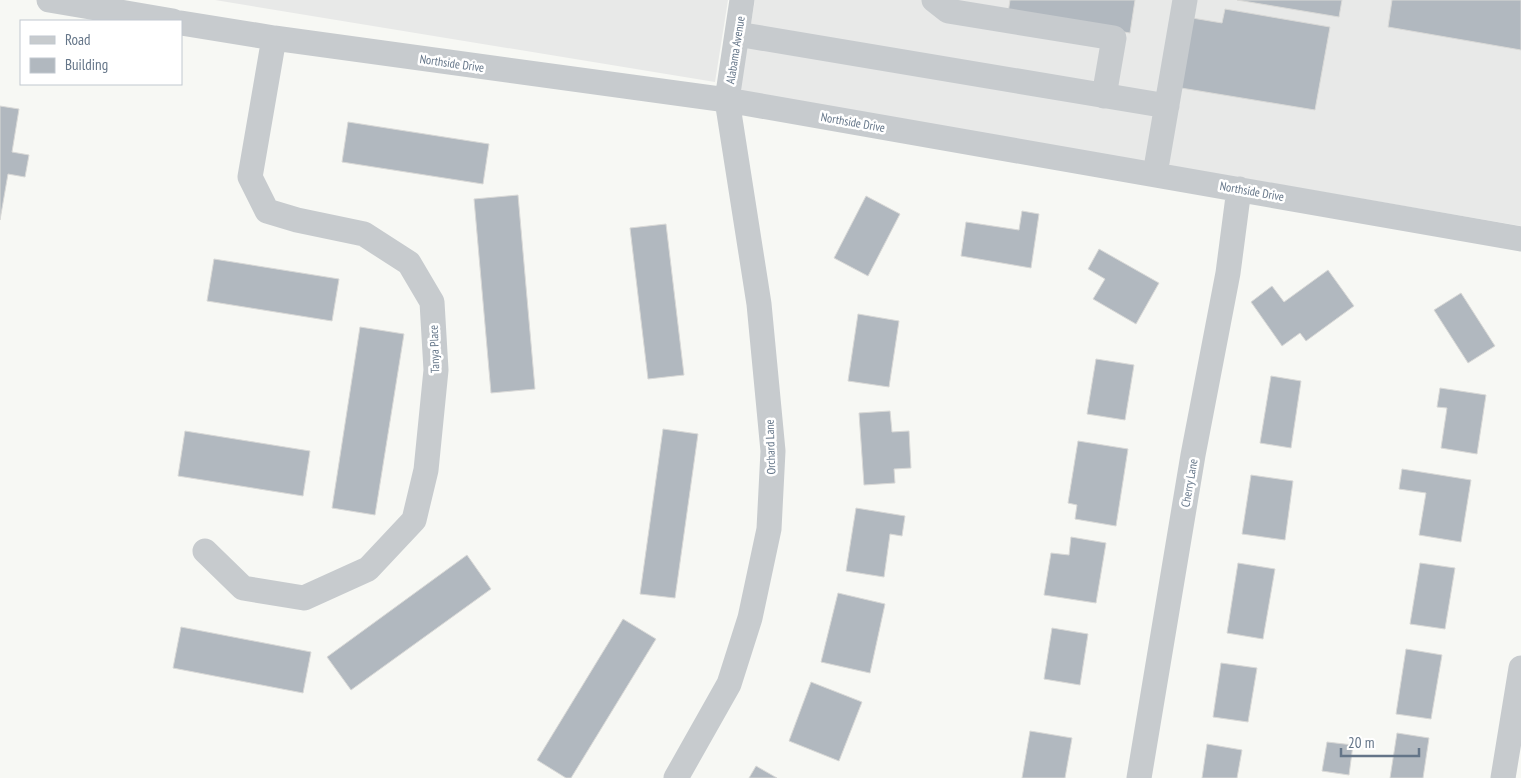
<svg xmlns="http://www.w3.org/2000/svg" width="1521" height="778" font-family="'PT Sans Narrow',sans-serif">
  <rect width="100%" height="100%" fill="#f7f8f4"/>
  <path fill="#e8e9e8" d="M215,0H728L715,82Z
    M755,0H1521V226L739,92Z"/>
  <path fill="#b1b8bf" stroke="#d9d9d7" d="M1010,0H1135L1130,33L1008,13Z
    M1237,0H1342L1339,17Z
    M1392,0H1521V50L1388,27Z
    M1225,9L1330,27L1315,110L1181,88L1192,18L1222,23Z
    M0,106L19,109L12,152L29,155L25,177L8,174L0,220Z
    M348,122L489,144L483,184L342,162Z
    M518,195L535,389L491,393L474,199Z
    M866,196L900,214L868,276L834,258Z
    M1022,211L1039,214L1031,268L961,256L966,222L1019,230Z
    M666,224L684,375L648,379L630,228Z
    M1099,249L1159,283L1136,324L1093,299L1105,279L1088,269Z
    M214,259L339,279L332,321L207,301Z
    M1328,270L1354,306L1306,341L1300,333L1282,346L1251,302L1272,286L1284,302Z
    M1461,293L1495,346L1468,363L1434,310Z
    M858,314L899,321L889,387L848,381Z
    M360,327L404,334L375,515L332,508Z
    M1096,359L1134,365L1125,420L1087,414Z
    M1271,376L1301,381L1291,448L1260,443Z
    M1440,388L1486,395L1477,454L1441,448L1447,408L1437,407Z
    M890,411L892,432L909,431L911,468L894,469L895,483L864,485L859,413Z
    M663,429L698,434L675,598L640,594Z
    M185,431L310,451L303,496L178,476Z
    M1078,441L1128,449L1116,526L1075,519L1077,505L1068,503Z
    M1402,469L1471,480L1461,542L1419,535L1426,493L1399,489Z
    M1251,475L1293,481L1285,540L1242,534Z
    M856,508L905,516L902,536L890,534L884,577L846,571Z
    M1071,537L1106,543L1096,603L1044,595L1051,553L1069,555Z
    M467,555L491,589L351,690L327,657Z
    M1238,563L1275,569L1263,639L1227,633Z
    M1420,563L1455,568L1445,629L1410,624Z
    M838,593L885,604L870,673L821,662Z
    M623,619L656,639L571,778H566L537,760Z
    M181,627L311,652L303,693L173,668Z
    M1052,628L1088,634L1080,685L1044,679Z
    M1406,649L1442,655L1431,719L1396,714Z
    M1221,663L1257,668L1248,722L1213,717Z
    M811,682L862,702L839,761L789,741Z
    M1030,731L1072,738L1065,778H1022Z
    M1397,733L1429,738L1423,778H1390Z
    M1327,742L1353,745L1349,775L1322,771Z
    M1207,744L1242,750L1237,778H1202Z
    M756,766L777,778H749Z"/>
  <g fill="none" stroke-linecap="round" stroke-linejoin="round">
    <path stroke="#c7cbce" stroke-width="25" d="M49,0L173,21
      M934,0L948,11L1114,38L1104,96
      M181,23L274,38L727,100L1521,239
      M737,34L1167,106
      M1155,174L1185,0
      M205,551L243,588L304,598L368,569L414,520L426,470L436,370L432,302L409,263L364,234L297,220L267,211L250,177L274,38
      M676,778L729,684L750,618L769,529L773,451L759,304L727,100L742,0
      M1139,778L1193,455L1228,273L1239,189
      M1503,778L1521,668"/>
  </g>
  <g text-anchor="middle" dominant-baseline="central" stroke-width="5" stroke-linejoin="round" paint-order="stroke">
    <g font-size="12" fill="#647588" stroke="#fff">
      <text transform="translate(735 50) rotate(-81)">Alabama Avenue</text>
      <text transform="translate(452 63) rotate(8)">Northside Drive</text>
      <text transform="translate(853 122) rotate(10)">Northside Drive</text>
      <text transform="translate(1252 191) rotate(10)">Northside Drive</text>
      <text transform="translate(434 349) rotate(-92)">Tanya Place</text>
      <text transform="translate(770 447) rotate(-92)">Orchard Lane</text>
      <text transform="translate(1189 483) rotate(-80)">Cherry Lane</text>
    </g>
  </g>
  <rect x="20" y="20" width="162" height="65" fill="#ffffff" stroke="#c1c8cf"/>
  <rect x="30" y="36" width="25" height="8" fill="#c7cbce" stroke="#c1c8cf"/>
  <text x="65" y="45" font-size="15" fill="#647588">Road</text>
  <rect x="30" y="58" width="25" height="15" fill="#b1b8bf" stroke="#c1c8cf"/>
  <text x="65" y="70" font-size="15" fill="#647588">Building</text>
  <path d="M1341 748v8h78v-8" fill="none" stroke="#647588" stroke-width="2.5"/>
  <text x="1348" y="748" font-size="15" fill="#647588" stroke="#ffffff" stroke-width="4" paint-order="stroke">20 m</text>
</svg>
